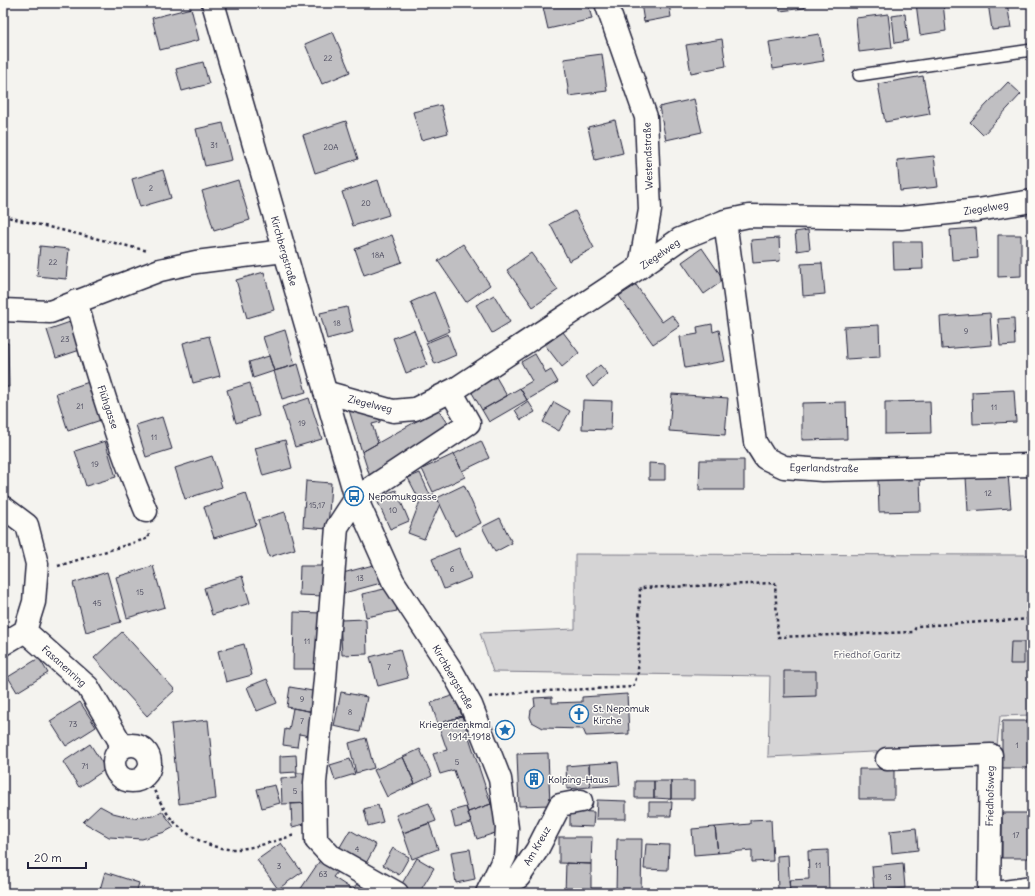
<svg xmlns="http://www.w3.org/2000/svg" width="1035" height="896" font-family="Delius,sans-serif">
  <rect width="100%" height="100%" fill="#f4f3ef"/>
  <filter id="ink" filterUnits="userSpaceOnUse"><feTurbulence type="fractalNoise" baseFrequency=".025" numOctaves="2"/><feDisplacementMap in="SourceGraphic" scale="8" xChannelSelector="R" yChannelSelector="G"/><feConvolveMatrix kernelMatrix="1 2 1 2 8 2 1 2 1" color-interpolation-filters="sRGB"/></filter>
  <g filter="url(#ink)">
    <path fill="#d5d4d5" stroke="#7c7b88" d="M575,554L1030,555V715L1000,716L997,746L768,757L770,676L493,672L480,633L575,629Z"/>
    <path fill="#c0bfc2" stroke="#22223b" d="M542,3H588L592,19L548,29Z
      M641,3H669L671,17L644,22Z
      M779,3H804L805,8L780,11Z
      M916,3H943L946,31L920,35Z
      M988,3H1007L1011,28L992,30Z
      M191,8L199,40L160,50L152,18Z
      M888,14L892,48L859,52L856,18Z
      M905,14L908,41L895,43L892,16Z
      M333,32L350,72L322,84L305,44Z
      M819,34L824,61L773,69L769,42Z
      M722,39L726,66L691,73L686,45Z
      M602,54L607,91L569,96L564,59Z
      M203,62L209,84L182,91L176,69Z
      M923,76L930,114L885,122L878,84Z
      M1008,82L1021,94L983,135L970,122Z
      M694,99L702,132L666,140L659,107Z
      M441,105L448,133L421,140L413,112Z
      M615,120L623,153L595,160L588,127Z
      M346,121L358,159L315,173L303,135Z
      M223,123L232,160L205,166L196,129Z
      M934,156L938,187L900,191L897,160Z
      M163,170L171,198L140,207L132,179Z
      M238,180L250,220L214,231L202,191Z
      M378,180L389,215L353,226L342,192Z
      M575,211L594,248L569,261L550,224Z
      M976,228L978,258L952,260L950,230Z
      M808,230L810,249L797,251L795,232Z
      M3,233L6,234L3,255Z
      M392,235L402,262L364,275L355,249Z
      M998,235H1021V276L998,277Z
      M779,238L780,261L753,263L751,240Z
      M893,242H922L923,269L894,270Z
      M463,244L490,285L466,302L438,261Z
      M40,246L69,249L66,279L37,276Z
      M702,248L724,280L704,294L682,262Z
      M531,253L558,290L533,307L507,270Z
      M822,263L825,294L803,296L801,264Z
      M264,272L274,310L247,318L236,280Z
      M636,285L662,322L672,315L680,326L653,344L619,296Z
      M434,292L450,331L427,341L411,302Z
      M494,295L510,322L492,333L476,305Z
      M347,307L353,332L327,339L320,313Z
      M990,313L992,345L942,349L940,317Z
      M1014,318L1015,345L1000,346L998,319Z
      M73,321L83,349L56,358L47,330Z
      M712,324L713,332L719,330L725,361L685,368L680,337L698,334L697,327Z
      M879,325L880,357L846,359L844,327Z
      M285,330L295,365L274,371L263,337Z
      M414,330L427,365L406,373L393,338Z
      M563,332L579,353L562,367L545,345Z
      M448,334L456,355L435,364L426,343Z
      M209,336L220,376L193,383L183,343Z
      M3,343H8L9,387H3Z
      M535,354L546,373L551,370L558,382L527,400L520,388L532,381L521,362Z
      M269,356L274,371L253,378L249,362Z
      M298,364L306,392L282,399L274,371Z
      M600,365L608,374L593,387L586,377Z
      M496,377L507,396L482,410L471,391Z
      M92,381L104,419L68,431L56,393Z
      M250,383L259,416L236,423L227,390Z
      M520,388L527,400L489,422L482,410Z
      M1014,390L1016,422L973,424L972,392Z
      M672,394L728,398L725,435L669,431Z
      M309,398L322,439L295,447L282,407Z
      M583,400L612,401L611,430L582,429Z
      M528,401L535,412L521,420L515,410Z
      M930,401L931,433L885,434V402Z
      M554,402L570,411L559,431L543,422Z
      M846,402L847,439L802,440V403Z
      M359,407L380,415V422L372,424L378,443L362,452L349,410Z
      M438,409L450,426L370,477L362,452Z
      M162,417L172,449L146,457L136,425Z
      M285,440L292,468L263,476L255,448Z
      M105,441L116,477L86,486L75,451Z
      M481,441L489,458L462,471L454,454Z
      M454,454L465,477L433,492L422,469Z
      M212,456L222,487L185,499L175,468Z
      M700,460H744V490H699Z
      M649,463L665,464V480H649Z
      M420,473L430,495L434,494L440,504L424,539L408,533L420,501L408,478Z
      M1008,475L1011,508L968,511L966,477Z
      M920,477L921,511L879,512L878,478Z
      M306,481L331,483L328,529L303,527Z
      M464,485L481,523L455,536L437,498Z
      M396,490L409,521L390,529L376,498Z
      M246,493L256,525L214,538L204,507Z
      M285,512L295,549L269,557L258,520Z
      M500,518L512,543L495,552L482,527Z
      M459,548L471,578L444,589L432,559Z
      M377,564L381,583L344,593L339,574Z
      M153,566L165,607L127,618L116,577Z
      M300,566H324L323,596L299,595Z
      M107,572L121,622L86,632L73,583Z
      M242,576L250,603L212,615L204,588Z
      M393,587L397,611L366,617L362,594Z
      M294,612L321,613L320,669H293Z
      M366,619L367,654L342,655L340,620Z
      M122,632L175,690L147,716L94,658Z
      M1011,642H1024V664H1010Z
      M244,644L252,675L226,682L218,651Z
      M400,649L408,678L378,686L370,657Z
      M39,658L48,673L17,692L8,677Z
      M784,671H816V696L784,697Z
      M267,679L277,703L257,711L247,687Z
      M290,687L318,692L314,712L287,707Z
      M341,692L367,697L360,732L334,726Z
      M627,694L629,734L586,736L583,729L543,728L532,722L530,717L531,710L535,706L534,698L552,697V703L582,702V697Z
      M454,695L462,716L438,724L431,703Z
      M80,702L96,727L66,746L50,721Z
      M293,708L314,712L310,736L299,734L297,747L283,745L285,729L289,730Z
      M462,716L491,804L468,812L454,770L440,774L433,754L447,750L438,724Z
      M208,720L216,799L179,804L171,724Z
      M1002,721H1031V768H1002Z
      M366,738L374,768L356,773L349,743Z
      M90,744L106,769L79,787L63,762Z
      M420,749L432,776L415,784L403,757Z
      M548,753L550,805L519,806L517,754Z
      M296,755L297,772L280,773V756Z
      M403,757L415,784L387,797L374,770Z
      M350,759L355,774L335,780L330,765Z
      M618,762L620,785L590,787L589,764Z
      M589,764L590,787L567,789L566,766Z
      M859,769H894V799H859Z
      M296,773H308L310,803L282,804L281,778L297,777Z
      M635,781H654V798H635Z
      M654,781H671V799L654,798Z
      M671,781H694V799H671Z
      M275,785L280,803L262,808L257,789Z
      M597,800L626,801V819H596Z
      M649,802H672L671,816H649Z
      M310,803L309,823L292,827L291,804Z
      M429,803L436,821L403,833L396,815Z
      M491,804L501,831L477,839L468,812Z
      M378,805L383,822L368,826L364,809Z
      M100,806L113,813L133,818L153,816L162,811L174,827L165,832L142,839L109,837L83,822Z
      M466,807L471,823L455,827L451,811Z
      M570,811L594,812L593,827L570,826Z
      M1002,813H1029V858H1002Z
      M771,819L773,861L752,862V850L718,853L715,827L750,824V820Z
      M429,823L438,849L412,859L403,833Z
      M715,827L718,853L694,855L692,829Z
      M916,828L918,850L892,853L890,831Z
      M350,830L376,845L364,867L337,852Z
      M559,837H592L591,864L559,863Z
      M617,839H642L641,893H616Z
      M281,843L302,872L278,889L257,860Z
      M646,844L669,845L668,870L644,869Z
      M393,848L409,857L399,875L383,865Z
      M470,849L475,879L456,883L451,852Z
      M828,850L829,893H790L789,880L809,879L808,851Z
      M788,855L790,893H778L777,856Z
      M417,858L434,868L419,893H410L400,887Z
      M321,859L338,871L333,877L353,890L361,877L384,893H304L300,890Z
      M566,863L591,864V893H565Z
      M903,863L905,888L874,891L872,866Z
      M105,872L139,883L136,893H99Z"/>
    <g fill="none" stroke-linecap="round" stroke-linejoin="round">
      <g stroke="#22223b" stroke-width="14">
        <path id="lane" d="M859,75L1032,50"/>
      </g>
      <g stroke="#22223b" stroke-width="25">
        <path id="street" d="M606,3L646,117L650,210L640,267
          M725,221L755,442L765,458L784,467L822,470L1032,465
          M76,301C96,372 117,443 146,511
          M3,310L50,312L160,270L196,262L284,251
          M325,392L393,411L415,409L457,388L640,267L680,239L725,221L749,216L901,218L978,210L1032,201
          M3,507L27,525L37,564L34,602L25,631L3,644
          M25,631L88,687L123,747
          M114 763a18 18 0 1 1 36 0a18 18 0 1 1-36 0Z
          M887,759L991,755L989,893
          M490,891L519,877L537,850L560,805L581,801
          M397,893L330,855L316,840L315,783L325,679L337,527L356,498L469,423L451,391
          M996,893L1032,888"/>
      </g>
      <g stroke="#22223b" stroke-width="25">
        <path id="secondary" d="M213,3L356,498L393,581L452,671L471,705L500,779L507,828L505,856L487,893"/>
      </g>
      <path stroke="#22223b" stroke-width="2.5" stroke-dasharray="3 3" stroke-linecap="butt" d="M3,216L148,251
        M58,566L149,538L148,531
        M490,697L525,692L633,687L638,673L640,588L775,583L778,637L913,632L917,626L1032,619
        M146,775C152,786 158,799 165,810C178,831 204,847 229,849C251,850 274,841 295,835"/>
      <use href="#lane" stroke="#fdfcf7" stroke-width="11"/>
      <use href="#street" stroke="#fdfcf7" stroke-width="22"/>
      <use href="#secondary" stroke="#fdfcf7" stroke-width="22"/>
    </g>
  </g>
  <defs>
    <g id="bus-ring" transform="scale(1)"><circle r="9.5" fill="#fdfcf7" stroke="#1f6fb2" stroke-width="1.5"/><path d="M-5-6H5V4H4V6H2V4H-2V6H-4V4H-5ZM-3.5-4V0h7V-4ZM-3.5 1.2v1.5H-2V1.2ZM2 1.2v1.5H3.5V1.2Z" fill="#1f6fb2"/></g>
    <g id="church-ring" transform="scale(1)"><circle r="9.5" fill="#fdfcf7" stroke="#1f6fb2" stroke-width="1.5"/><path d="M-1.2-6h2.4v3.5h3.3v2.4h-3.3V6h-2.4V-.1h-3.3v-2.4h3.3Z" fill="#1f6fb2"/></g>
    <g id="sight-ring" transform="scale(1)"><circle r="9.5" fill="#fdfcf7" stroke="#1f6fb2" stroke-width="1.5"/><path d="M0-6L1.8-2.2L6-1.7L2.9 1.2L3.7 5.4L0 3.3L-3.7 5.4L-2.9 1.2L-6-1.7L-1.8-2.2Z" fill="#1f6fb2"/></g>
    <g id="building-ring" transform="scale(1)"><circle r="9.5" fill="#fdfcf7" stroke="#1f6fb2" stroke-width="1.5"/><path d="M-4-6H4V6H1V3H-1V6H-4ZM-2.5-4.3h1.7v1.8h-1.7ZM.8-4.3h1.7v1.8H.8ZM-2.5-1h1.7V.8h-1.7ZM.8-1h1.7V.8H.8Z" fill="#1f6fb2"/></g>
  </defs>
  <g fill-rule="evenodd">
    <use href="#bus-ring" x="354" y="496"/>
    <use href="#church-ring" x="579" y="714"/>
    <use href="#sight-ring" x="505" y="730"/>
    <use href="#building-ring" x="534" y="779"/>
  </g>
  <g text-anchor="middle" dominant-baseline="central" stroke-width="3" stroke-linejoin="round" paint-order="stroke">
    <g font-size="8" fill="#4a495d">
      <text x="328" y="58">22</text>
      <text x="214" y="145">31</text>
      <text x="331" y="147">20A</text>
      <text x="151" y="188">2</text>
      <text x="366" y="203">20</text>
      <text x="378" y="255">18A</text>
      <text x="53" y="262">22</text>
      <text x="337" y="323">18</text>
      <text x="966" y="331">9</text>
      <text x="65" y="339">23</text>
      <text x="80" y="406">21</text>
      <text x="994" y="407">11</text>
      <text x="302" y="423">19</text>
      <text x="154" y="437">11</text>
      <text x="95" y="464">19</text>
      <text x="988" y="493">12</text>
      <text x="317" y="505">15,17</text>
      <text x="393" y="510">10</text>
      <text x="452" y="569">6</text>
      <text x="360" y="578">13</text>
      <text x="140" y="592">15</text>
      <text x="97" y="603">45</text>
      <text x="307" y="641">11</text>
      <text x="389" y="667">7</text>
      <text x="302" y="699">9</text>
      <text x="350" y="712">8</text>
      <text x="302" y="721">7</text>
      <text x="73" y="724">73</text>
      <text x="1017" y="745">1</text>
      <text x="457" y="762">5</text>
      <text x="85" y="766">71</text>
      <text x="295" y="791">5</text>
      <text x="1016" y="835">17</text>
      <text x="357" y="849">4</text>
      <text x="818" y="865">11</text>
      <text x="279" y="866">3</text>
      <text x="323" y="874">63</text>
      <text x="888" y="877">13</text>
    </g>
    <g font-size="10" fill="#22223b" stroke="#fdfcf7">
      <text transform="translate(648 156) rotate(-92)">Westendstraße</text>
      <text transform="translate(986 208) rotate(-9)">Ziegelweg</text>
      <text transform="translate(284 251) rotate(74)">Kirchbergstraße</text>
      <text transform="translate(660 254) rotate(-35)">Ziegelweg</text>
      <text transform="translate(370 404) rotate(14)">Ziegelweg</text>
      <text transform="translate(108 407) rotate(71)">Flühgasse</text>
      <text transform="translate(824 468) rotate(1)">Egerlandstraße</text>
      <text transform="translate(64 666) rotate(42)">Fasanenring</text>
      <text transform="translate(453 677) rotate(60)">Kirchbergstraße</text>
      <text transform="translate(990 796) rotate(-89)">Friedhofsweg</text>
      <text transform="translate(537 846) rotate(-60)">Am Kreuz</text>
    </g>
    <g font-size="10" fill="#22223b" stroke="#fdfcf7" text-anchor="start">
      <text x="368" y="496">Nepomukgasse</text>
      <text x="593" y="708">St. Nepomuk<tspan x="593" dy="12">Kirche</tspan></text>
      <text x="491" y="724" text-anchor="end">Kriegerdenkmal<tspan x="491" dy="12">1914-1918</tspan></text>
      <text x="548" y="779">Kolping-Haus</text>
    </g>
    <g font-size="10" fill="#585769" stroke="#fdfcf7">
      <text x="867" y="654">Friedhof Garitz</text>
    </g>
  </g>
  <rect width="1035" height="896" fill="none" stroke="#fdfcf7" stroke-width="16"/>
  <rect x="8" y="8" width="1019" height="880" fill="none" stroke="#22223b" stroke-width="1.5" filter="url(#ink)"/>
  <path d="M28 862v6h58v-6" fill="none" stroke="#22223b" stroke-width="2"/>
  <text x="34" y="862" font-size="12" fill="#22223b" stroke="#fdfcf7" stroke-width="3" paint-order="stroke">20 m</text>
</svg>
